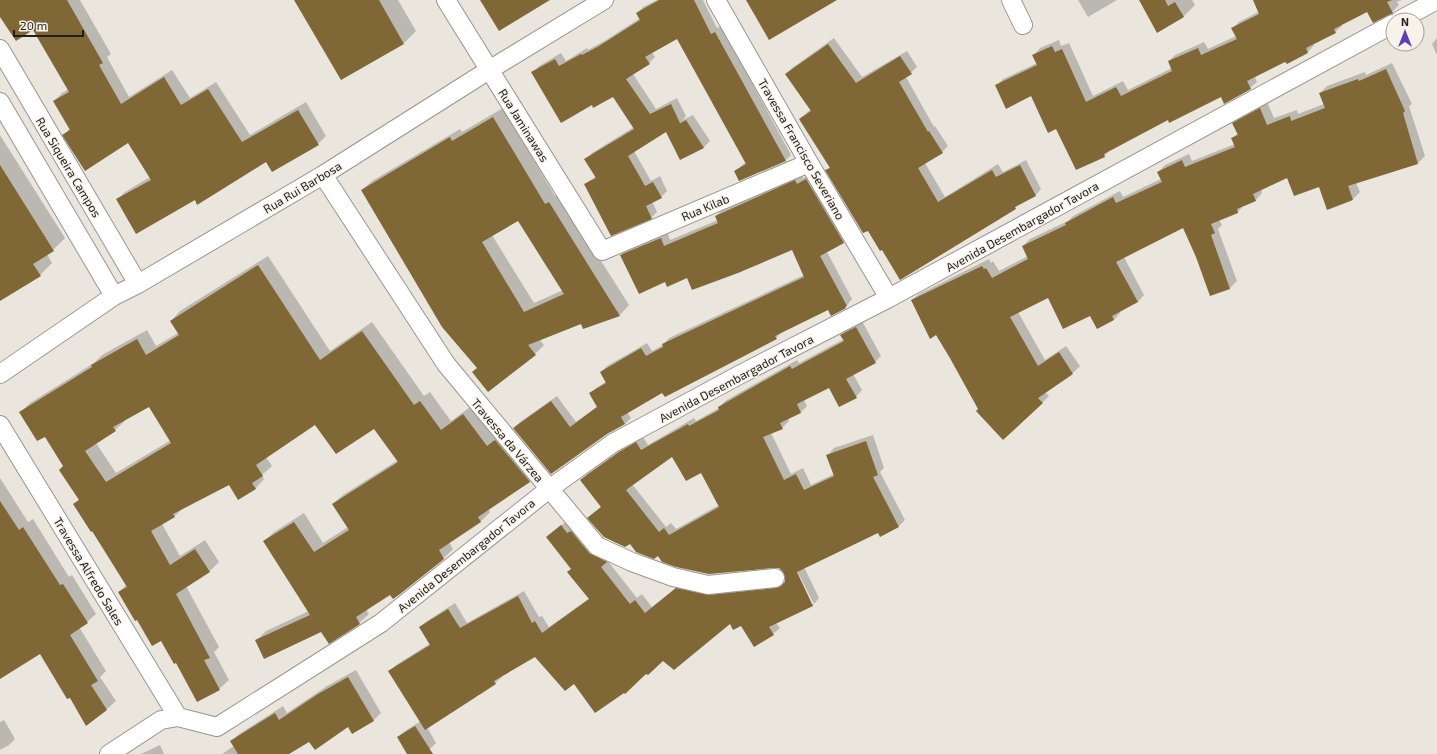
<svg xmlns="http://www.w3.org/2000/svg" width="1437" height="754" font-family="'Exo 2',sans-serif">
  <rect width="100%" height="100%" fill="#eae6de"/>
  <path fill="#0003" fill-rule="evenodd" d="M0,0H80L111,54L107,57L129,97L172,70L190,98L216,82L250,135L306,102L326,136L318,144L267,161L195,199L117,200L125,192L150,177L128,142L64,135L70,128L54,101L62,93L69,89L33,28L0,13Z
    M295,0H398L416,31L404,43L341,79Z
    M657,0H703L717,28L721,26L791,155L785,161L735,171L746,162L677,38L652,52L655,57L649,63L633,74L656,109L677,98L686,116L683,120L693,115L710,141L704,147L680,158L667,131L634,151L651,181L660,176L667,191L661,197L652,201L657,212L651,218L585,184L596,176L586,159L592,153L634,127L613,96L592,104L533,73L539,66L561,53L566,61L587,48L588,50L606,40L640,18L637,13L643,7Z
    M1078,0H1117L1088,17Z
    M1140,0H1192L1195,5L1183,17Z
    M1253,0H1402L1397,2L1399,5L1391,13L1368,11L1341,24L1342,26L1335,32L1313,43L1314,45L1308,52L1287,63L1286,60L1255,77L1257,82L1250,88L1221,95L1168,119L1111,149L1104,156L1057,127L1032,95L996,86L1003,79L1037,63L1034,55L1040,48L1059,40L1061,46L1069,43L1093,96L1123,81L1128,90L1172,68L1169,61L1175,55L1204,42L1208,49L1236,36L1232,29L1239,22L1260,11Z
    M834,38L862,77L907,51L917,67L906,77L934,127L935,126L948,146L942,152L925,163L945,197L998,164L1003,172L1026,160L1041,189L1035,196L1018,205L1012,210L882,249L827,170L830,167L800,119L811,109L786,74L792,68Z
    M1437,38V55L1432,44Z
    M1392,63L1412,104L1409,106L1425,156L1418,163L1356,183L1360,192L1353,199L1328,208L1319,186L1288,177L1261,189L1262,193L1256,200L1244,205L1238,212L1219,220L1222,225L1218,229L1237,281L1230,288L1197,257L1184,227L1124,257L1144,295L1138,302L1120,311V313L1114,320L1090,314L1048,297L1018,312L1045,360L1066,346L1080,366L1073,373L1045,392L1049,396L1042,403L979,409L936,334L912,300L919,294L989,259L991,263L993,261L999,271L1028,256L1023,246L1030,239L1068,221L1073,216L1120,191L1123,197L1161,179L1158,172L1165,165L1189,154L1192,161L1235,144L1232,138L1238,133L1234,123L1240,117L1267,102L1274,118L1297,110L1298,114L1324,104L1320,93L1327,86L1365,72L1366,75Z
    M503,108L555,196L558,193L629,305L620,315L584,327L582,323L540,340L544,345L535,354L478,367L362,190L372,181L460,129L462,132ZM518,219L563,290L534,303L492,235Z
    M0,135L65,238L53,250L47,254L52,263L40,275L0,300Z
    M813,174L850,236L844,242L827,252L852,299L845,308H828L782,332L776,338L663,391L627,412L631,418L625,424L606,434L514,428L520,422L557,396L576,422L598,406L590,394L596,388L607,381L601,372L607,366L647,343L652,351L663,345L669,338L804,275L793,248L687,277L665,281L621,255L627,249L667,232L670,240L718,220L716,216L722,210L801,175L803,178Z
    M268,256L330,351L372,322L424,396L430,392L451,421L473,405L539,472L530,481L488,509L490,512L480,522L449,542L453,549L444,558L400,593H391L366,609L369,614L359,623L322,631L256,641L266,631L309,611L264,541L274,532L304,513L323,543L348,527L333,504L343,495L398,460L374,427L316,423L266,457L272,466L262,475L264,479L255,489L230,484L183,508L174,517L162,524L180,556L205,540L219,562L209,572L186,586L219,647L214,652L229,680L219,689L162,639L119,592L126,585L93,530L75,504L80,499L64,466L45,435L21,412L30,403L94,363L102,355L147,330L156,346L178,333L171,321L180,311ZM149,406L171,440L116,473L96,443L115,430L125,421L124,420Z
    M862,321L881,356L875,362L853,374L862,390L856,397L829,386L804,400L807,406L801,412L788,418L789,421L782,428L771,433L791,474L803,468L811,485L834,474L828,455L834,448L873,435L884,468L880,472L905,520L899,526L879,532L804,567L819,598L813,605L776,623L780,628L773,634L730,622L663,659L646,672L574,682L535,655L501,675L502,677L495,683L427,727L436,743L430,749L423,754H408L398,737L405,731L421,721L389,672L396,665L431,643L420,627L427,621L455,603L467,623L524,591L539,617L542,616L549,627L590,598L572,569L547,537L568,520L607,560L637,598L642,594L652,607L683,582L716,589L786,581L785,572L779,567L658,555L630,542L589,518L602,506L581,480L588,473L626,446L643,437L648,445L694,418L696,421L719,408L725,401L797,360L799,363L844,339L842,335L848,328ZM673,456L701,471L719,505L676,529L671,523L666,527L632,484ZM795,567L814,604H811L794,568Z
    M0,478L28,522L33,519L69,577L72,575L96,614L87,622L79,627L106,671L100,677L116,701L107,709L86,724L70,696L40,652L0,678Z
    M356,670L381,713L374,720L348,726L309,740L288,754H222L234,746L231,742L239,734L283,706L287,713L327,686Z
    M4,720L15,739L9,745L0,750V722Z
    M160,745L164,754H141Z"/>
  <path fill="#7f6736" fill-rule="evenodd" d="M0,0H67L103,63L99,65L121,104L164,77L181,105L208,89L242,142L298,110L319,145L272,172L266,162L197,205L195,200L136,234L116,199L151,180L128,143L85,171L62,135L70,130L53,101L69,92L33,30L16,41L0,17Z
    M294,0H379L404,44L341,80Z
    M480,0H550L499,31Z
    M659,0H694L711,34L715,32L786,161L739,181L734,171L746,164L677,39L645,57L650,64L626,79L650,114L671,104L680,123L679,124L686,120L704,148L680,160L666,132L628,156L645,186L653,182L662,198L646,206L652,219L611,236L584,184L596,178L584,159L634,129L613,97L593,108L592,105L561,123L531,72L555,59L559,66L581,54L582,55L599,46L640,20L636,13Z
    M746,0H837L769,40Z
    M1139,0H1165L1168,6L1175,2L1184,17L1157,33Z
    M1253,0H1392L1387,2L1393,13L1373,23L1367,12L1334,29L1336,33L1306,48L1308,53L1287,64L1285,62L1247,81L1251,89L1224,104L1221,97L1169,123L1168,120L1104,154L1105,157L1076,170L1056,129L1048,133L1031,96L1006,109L995,85L1037,65L1032,55L1052,46L1055,52L1062,49L1086,102L1116,87L1121,96L1172,71L1168,61L1198,48L1201,55L1237,39L1231,28L1259,14Z
    M828,44L856,83L900,56L912,74L899,82L928,132L929,131L943,153L918,168L938,202L992,170L996,177L1020,165L1036,196L1015,207L1016,209L900,280L882,250L880,251L868,231L863,233L825,170L830,168L799,119L811,111L785,74Z
    M1386,69L1405,111L1403,113L1418,164L1348,186L1353,200L1327,210L1319,187L1294,196L1287,178L1253,194L1256,201L1237,209L1238,213L1211,224L1215,233L1211,235L1230,289L1210,296L1196,257L1183,228L1116,262L1138,302L1112,316L1114,320L1097,329L1090,316L1063,329L1048,298L1010,317L1038,366L1059,352L1073,374L1038,398L1043,403L1003,440L976,411L978,409L950,358L936,335L930,339L911,300L982,266L984,269L986,268L992,278L1028,259L1022,246L1066,225L1065,223L1113,197L1116,203L1162,182L1157,172L1182,160L1185,167L1235,147L1231,138L1238,135L1232,123L1260,108L1267,125L1290,116L1291,121L1325,108L1319,93L1358,79L1359,81Z
    M493,117L545,204L549,202L620,316L583,329L581,324L528,345L536,355L488,392L472,372L477,368L442,327L361,190L450,137L452,141ZM518,221L564,294L524,312L482,242Z
    M0,165L54,251L33,264L41,276L0,301Z
    M806,179L844,243L820,256L847,306L845,307L846,308L831,316L828,310L775,336L777,339L665,397L662,393L621,417L625,424L607,434L551,474L513,428L551,401L570,427L597,407L589,393L606,383L600,372L641,348L646,356L663,347L662,344L804,277L792,250L738,273L692,290L687,278L667,287L665,282L639,294L620,255L661,238L664,246L718,223L715,216L795,180L797,184Z
    M258,265L320,360L362,331L414,405L420,401L441,430L463,414L487,446L495,440L530,482L478,517L481,522L439,550L444,559L400,594L393,599L390,595L356,617L360,624L329,644L321,632L264,659L255,640L310,615L263,541L294,522L314,552L349,530L332,504L398,462L374,429L336,454L315,425L256,465L263,476L252,483L256,489L238,500L229,485L173,514L175,517L151,531L170,565L195,549L210,572L176,594L210,658L204,660L220,690L197,702L176,663L174,664L161,641L152,646L137,620L135,621L118,592L127,587L92,531L91,532L73,504L79,500L59,470L63,466L45,437L37,441L19,412L92,367L91,365L137,339L146,355L179,335L170,321ZM149,407L171,443L106,482L85,451L116,431L113,427Z
    M856,327L876,363L846,379L857,398L839,407L829,388L797,404L801,413L780,423L783,429L763,437L784,480L796,474L804,490L834,476L826,455L866,441L878,475L873,477L899,527L880,537L878,533L797,572L813,606L769,627L774,635L754,647L741,626L733,630L730,624L674,670L663,661L648,675L646,674L625,694L624,693L595,713L574,684L565,691L535,657L494,681L496,684L425,730L388,671L430,645L419,627L448,609L460,628L518,596L532,623L535,621L542,633L589,599L567,572L571,569L546,537L561,525L567,533L571,531L589,553L607,562L601,567L630,604L635,600L645,613L676,588L709,595L776,588L781,586L785,582V577L783,572L779,568H774L709,574L676,567L662,562L658,556L654,559L636,552L630,544L625,547L604,537L587,518L601,507L580,480L619,452L636,442L641,450L688,424L689,426L719,410L718,407L790,366L792,369L844,341L840,335ZM672,457L686,481L701,473L719,507L669,535L664,528L659,532L626,490Z
    M0,501L19,530L23,527L60,585L63,584L88,623L70,635L98,681L91,685L107,710L86,726L70,698L67,699L40,654L0,679Z
    M348,677L374,721L352,734L348,727L315,750L309,742L289,754H238L230,741L275,713L279,720L318,694Z
    M415,726L433,754H407L397,737Z"/>
  <g fill="none" stroke-linecap="round" stroke-linejoin="round">
    <g stroke="#99968f" stroke-width="20">
      <path id="street" d="M446,0L602,251L809,163
        M716,0L809,163L889,298
        M1011,0L1023,25
        M1400,20L1437,0
        M0,49L138,284
        M0,102L114,296
        M323,175L446,364L597,546L632,562L673,577L708,585L775,578
        M0,374L114,296L138,284L323,175L489,70L604,0
        M0,425L178,717
        M109,754L161,720L178,717L217,727L381,623L549,489L613,443L741,374L889,298L1393,24"/>
    </g>
    <use href="#street" stroke="#fff" stroke-width="18"/>
  </g>
  <g text-anchor="middle" dominant-baseline="central" stroke-width="3" stroke-linejoin="round" paint-order="stroke">
    <g font-size="12" fill="#22201e" stroke="#f7f3eb">
      <text transform="translate(524 125) rotate(58)">Rua Jaminawas</text>
      <text transform="translate(802 149) rotate(60)">Travessa Francisco Severiano</text>
      <text transform="translate(69 167) rotate(59)">Rua Siqueira Campos</text>
      <text transform="translate(302 187) rotate(-31)">Rua Rui Barbosa</text>
      <text transform="translate(705 207) rotate(-23)">Rua Kilab</text>
      <text transform="translate(1022 226) rotate(-29)">Avenida Desembargador Tavora</text>
      <text transform="translate(736 378) rotate(-28)">Avenida Desembargador Tavora</text>
      <text transform="translate(508 440) rotate(50)">Travessa da Várzea</text>
      <text transform="translate(466 555) rotate(-39)">Avenida Desembargador Tavora</text>
      <text transform="translate(89 571) rotate(59)">Travessa Alfredo Sales</text>
    </g>
  </g>
  <g transform="translate(1405 32)"><circle r="19" fill="#f7f3eb" stroke="#a29f99"/>
  <path d="M0-3L7 15L0 10L-7 15Z" fill="#5f3db5"/>
  <text y="-6" font-size="11" font-weight="bold" text-anchor="middle" fill="#22201e">N</text>
  </g>
  <path d="M14 30v6h69v-6" fill="none" stroke="#22201e" stroke-width="2"/>
  <text x="20" y="30" font-size="12" fill="#22201e" stroke="#f7f3eb" stroke-width="3" paint-order="stroke">20 m</text>
</svg>
